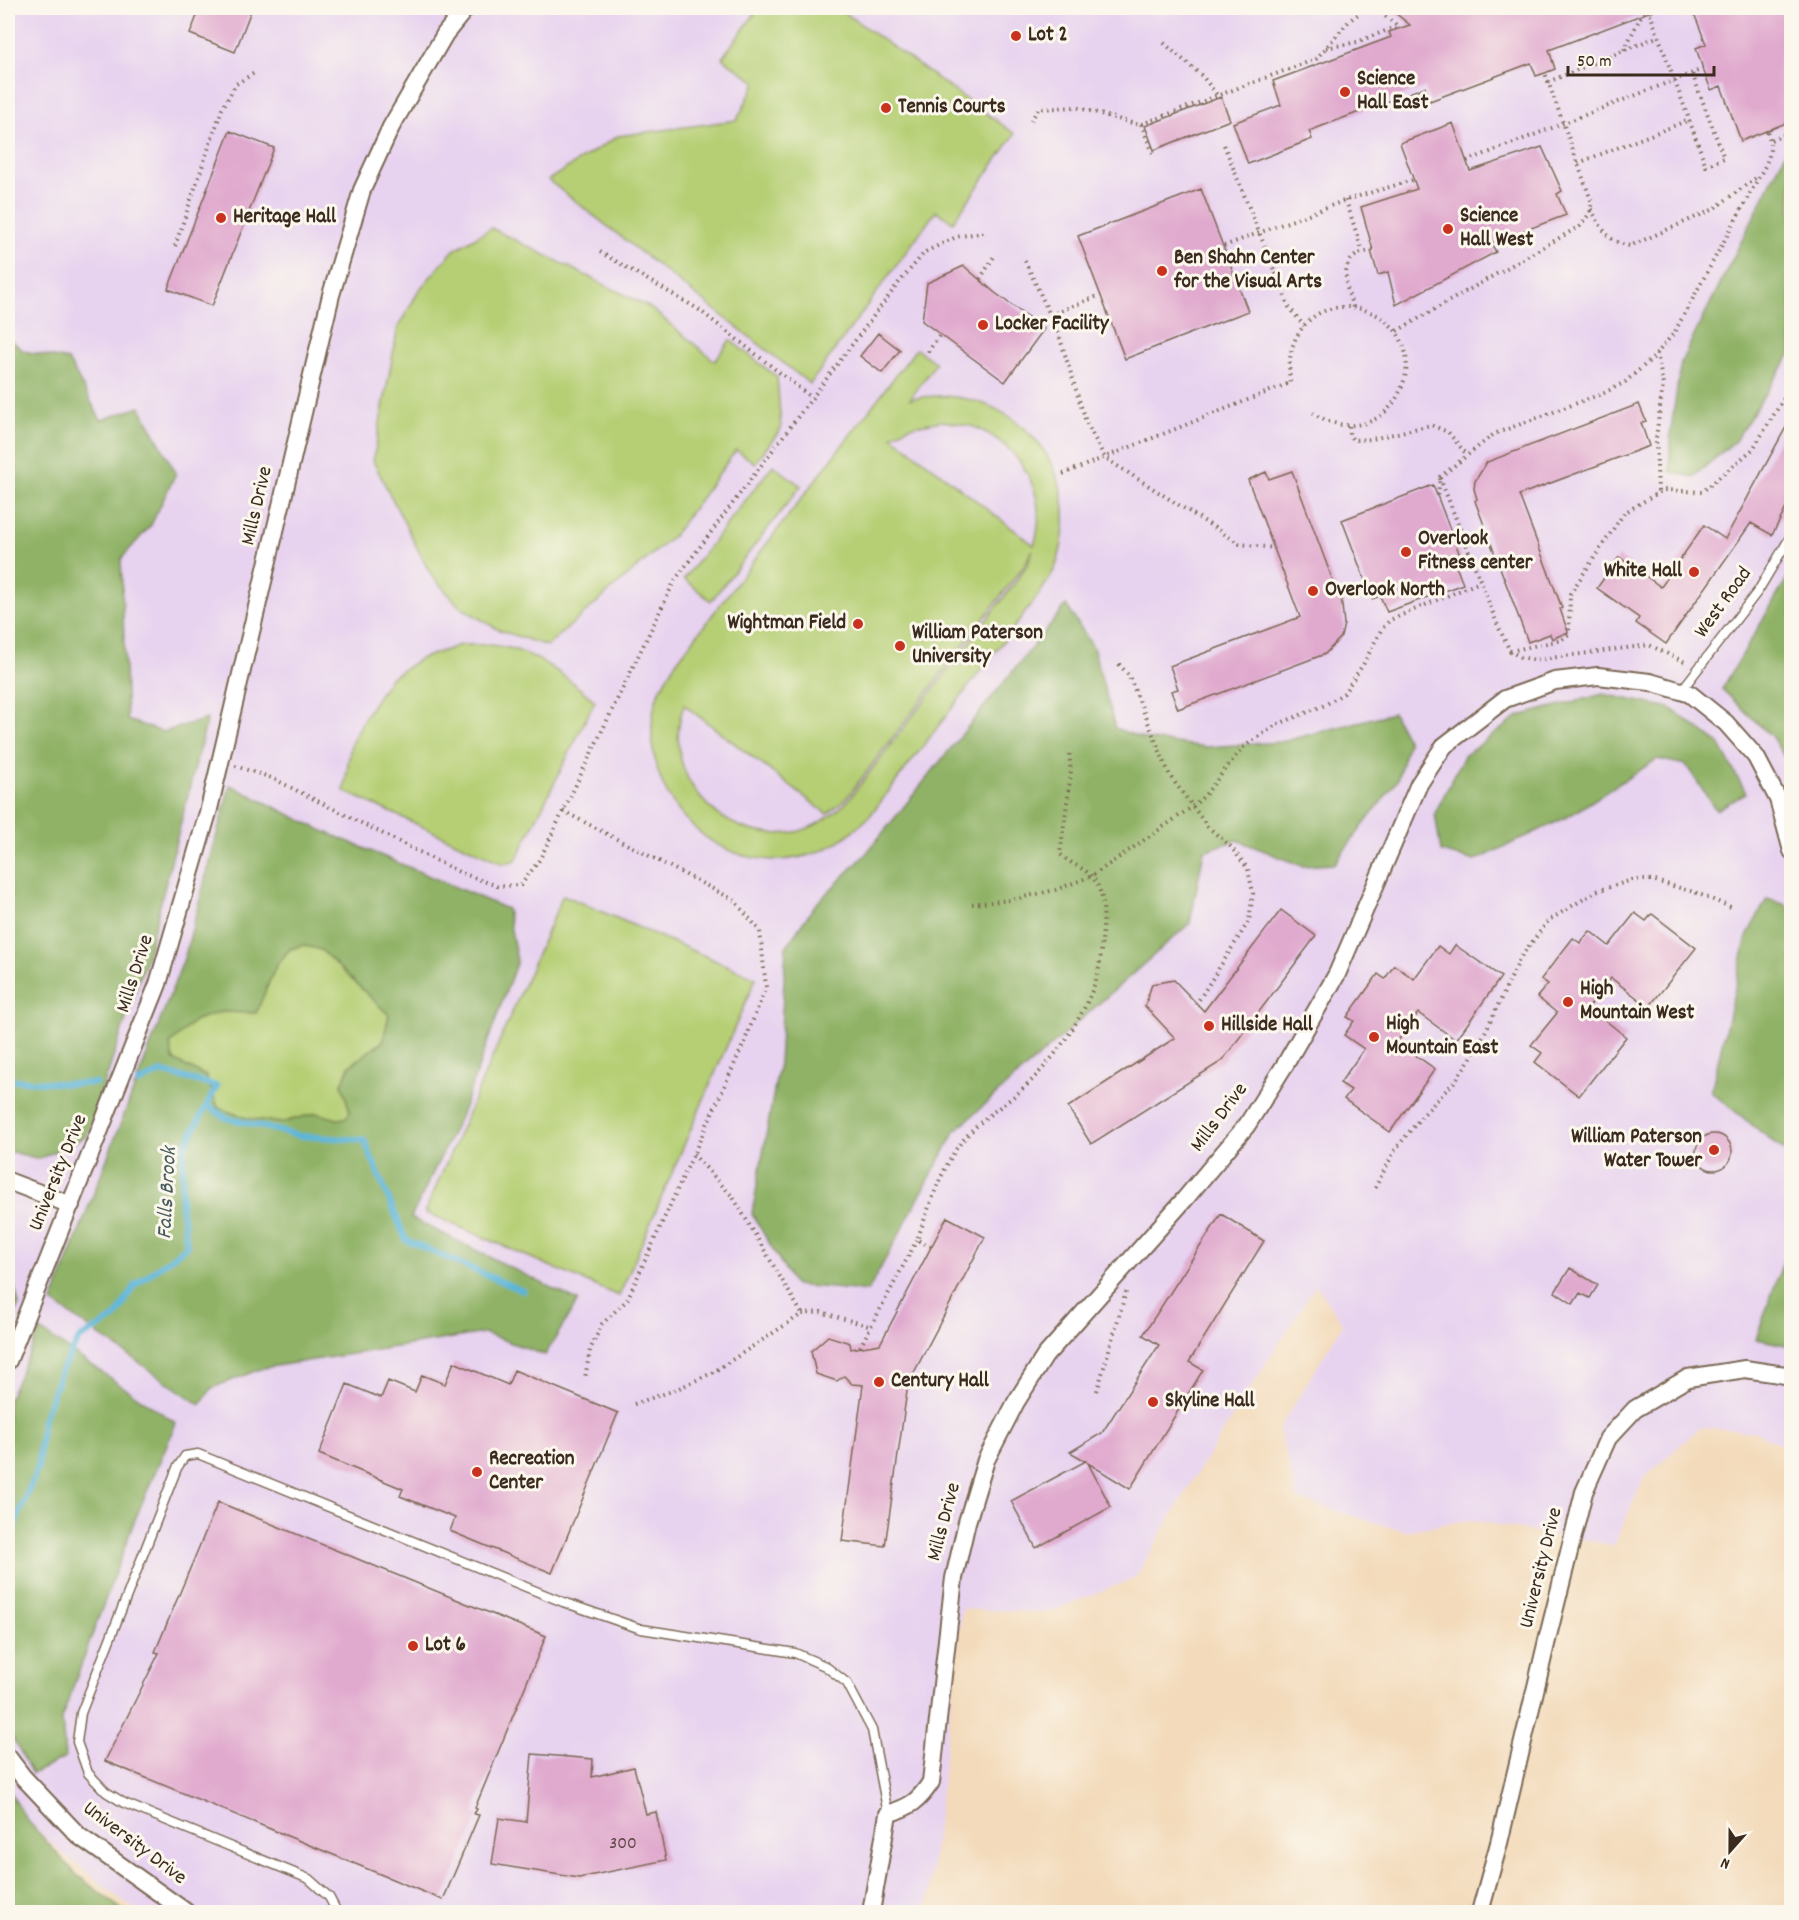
<svg xmlns="http://www.w3.org/2000/svg" width="1799" height="1920" font-family="Dekko,sans-serif">
  <rect width="100%" height="100%" fill="#fbf7ec"/>
  <filter id="ink" filterUnits="userSpaceOnUse"><feTurbulence type="fractalNoise" baseFrequency=".0167" numOctaves="2"/><feDisplacementMap in="SourceGraphic" scale="12" xChannelSelector="R" yChannelSelector="G"/><feConvolveMatrix kernelMatrix="1 2 1 2 8 2 1 2 1" color-interpolation-filters="sRGB"/></filter>
  <filter id="wash" filterUnits="userSpaceOnUse"><feTurbulence type="fractalNoise" baseFrequency=".008" numOctaves="4" result="noise"/><feDisplacementMap in="SourceGraphic" scale="24" xChannelSelector="R" yChannelSelector="G"/><feGaussianBlur stdDeviation="1.35" result="paint"/><feColorMatrix in="noise" values="0 0 0 0 0 0 0 0 0 0 0 0 0 0 0 0 0 1.4 0 .05"/><feComposite in="paint" operator="in"/></filter>
  <g filter="url(#wash)">
    <rect width="100%" height="100%" fill="#f3daba"/>
    <path fill="#e7d2ef" d="M8,8H1791V1450L1756,1432L1700,1427L1644,1478L1614,1545L1470,1520L1403,1531L1298,1499L1279,1429L1343,1324L1316,1285L1202,1465L1135,1578L1049,1612L962,1609L927,1912H137L60,1851L8,1803Z"/>
    <path fill="#b6cf75" stroke="#787c4a" stroke-width="1.5" fill-rule="evenodd" d="M759,8H838L1015,134L953,222L936,211L810,384L548,180L618,136L737,120L756,82L722,58Z
      M491,228L649,307L715,361L730,340L777,377L781,429L755,463L736,450L673,536L547,646L499,630L460,607L431,575L373,461L398,327L420,289L454,250Z
      M916,349L936,363L910,399C1005,379 1086,460 1059,556C1056,569 1048,581 1040,593L869,817C855,830 842,841 825,849C727,893 628,797 657,697C661,686 669,675 674,665ZM942,421C952,423 964,424 974,427C1021,445 1050,496 1034,545L892,436L908,427ZM1033,550L1028,563L1014,584L846,803C830,817 812,830 790,833C719,842 659,774 684,705L827,814L845,800L1023,567Z
      M773,465L801,486L711,601L684,579Z
      M460,645C472,645 486,644 498,646C536,651 566,677 595,701L516,860L504,864L344,791L351,744L366,715L390,678L420,659Z
      M563,895L756,978L619,1296L425,1212Z
      M303,945L321,949L389,1015L383,1041L349,1066L342,1084L350,1112L346,1118L337,1119L316,1113L281,1123L246,1118L218,1108L206,1076L173,1060L170,1044L195,1020L221,1012L256,1013L276,966L290,949Z"/>
    <path fill="#90b266" stroke="#666e42" stroke-width="1.5" fill-rule="evenodd" d="M1791,147V354L1735,441L1693,477L1670,472V435L1681,362L1788,148Z
      M8,338L24,351L68,360L101,420L140,407L176,473L151,525L121,559L127,720L163,732L207,719L148,953L87,1136L39,1159L8,1151Z
      M1791,572V768L1772,737L1722,689Z
      M1066,605L1093,647L1115,728L1144,739L1206,747L1281,742L1393,713L1408,742L1397,781L1334,864L1302,866L1237,840L1204,851L1190,923L956,1130L868,1291L794,1285L752,1214L779,1063L786,947L815,905L865,855Z
      M1603,694L1670,708L1719,744L1746,793L1716,810L1686,765L1657,759L1569,816L1475,861L1441,852L1435,813L1464,756L1519,716Z
      M230,785L321,830L507,909L517,961L461,1115L411,1218L578,1301L545,1355L484,1333L263,1368L212,1388L200,1405L52,1302L185,956ZM303,945L321,950L389,1015L383,1041L350,1066L342,1084L350,1112L346,1118L337,1119L316,1113L281,1123L246,1118L218,1108L206,1076L173,1060L170,1044L195,1020L221,1012L256,1013L276,966L290,949Z
      M1767,899L1787,905L1792,923L1791,1346L1756,1339L1791,1239L1786,1152L1711,1092L1747,936Z
      M8,1226L11,1235L8,1265L19,1304L8,1333Z
      M40,1330L176,1423L134,1522L62,1717L65,1758L32,1774L8,1729V1400Z
      M8,1789L27,1820L76,1874L125,1912H8Z"/>
    <g fill="none" stroke-linecap="round" stroke-linejoin="round">
      <path stroke="#5cb5d9" stroke-width="6" d="M8,1070L13,1080L68,1084L96,1083
        M207,1105L226,1118L301,1136L364,1140L406,1240L523,1291
        M8,1542L38,1467L42,1423L61,1371L79,1339L116,1317L134,1286L187,1246L181,1204L184,1148L217,1086L161,1072L138,1083"/>
    </g>
    <g id="blocks">
      <path fill="#e0a9ce" d="M200,8H252L235,52L190,34Z
        M1389,8H1656L1657,9L1549,50L1555,69L1545,73L1536,76L1531,63L1430,101L1425,87L1309,131L1312,139L1248,164L1233,123L1281,105L1273,81L1391,37L1389,32L1410,25Z
        M1692,8H1791V121L1741,141L1721,86L1711,90L1703,69L1696,48L1706,44Z
        M1221,97L1230,120L1154,150L1145,126Z
        M1453,123L1470,171L1542,147L1562,191L1557,194L1566,215L1491,243L1496,252L1396,305L1388,272L1378,275L1371,251L1373,250L1361,207L1417,189L1400,143Z
        M230,131L274,148L212,306L168,289Z
        M1201,189L1248,311L1125,359L1078,236Z
        M964,266L994,292L1044,329L1005,382L922,321L927,283Z
        M878,333L900,350L882,373L860,356Z
        M1639,404L1646,421L1641,423L1649,446L1519,495L1562,608L1560,609L1568,632L1552,639L1550,634L1528,642L1475,501L1477,499L1474,489L1475,481L1487,462Z
        M1791,418V499L1772,535L1751,523L1666,644L1636,623L1639,618L1597,588L1619,557L1661,587L1704,525L1725,539Z
        M1292,471L1339,597L1341,596L1344,624L1341,637L1325,654L1178,709L1171,691L1178,689L1170,666L1300,617L1248,480L1266,472L1269,479Z
        M1433,485L1463,563L1456,566L1463,584L1387,612L1380,596L1372,599L1342,520Z
        M1281,910L1316,936L1222,1061L1091,1144L1068,1107L1175,1038L1145,1006L1152,984L1174,980L1204,1011Z
        M1635,913L1646,921L1652,914L1696,948L1649,1007L1611,978L1589,1007L1626,1037L1579,1096L1535,1062L1542,1053L1531,1045L1557,1013L1537,997L1548,984L1541,979L1573,938L1580,943L1590,931L1609,946Z
        M1455,945L1501,977L1456,1040L1418,1013L1397,1042L1435,1069L1390,1132L1344,1099L1351,1090L1340,1083L1364,1049L1344,1035L1354,1021L1347,1017L1378,974L1385,979L1394,965L1414,979L1438,946L1449,954Z
        M1696 1152a18 18 0 1 1 36 0a18 18 0 1 1-36 0Z
        M1221,1214L1264,1241L1189,1362L1203,1370L1130,1489L1088,1463L1111,1507L1036,1548L1011,1501L1086,1461L1070,1452L1102,1433L1159,1345L1143,1335Z
        M947,1217L985,1237L908,1384L885,1546L842,1541L863,1385L852,1384L844,1376L837,1381L816,1374L811,1351L828,1336L850,1343L851,1349L880,1344Z
        M1570,1268L1598,1285L1590,1298L1580,1293L1573,1304L1555,1292Z
        M454,1362L508,1385L514,1370L618,1413L552,1573L450,1531L455,1518L400,1496L403,1489L319,1454L347,1384L381,1398L388,1381L415,1392L422,1375L445,1384Z
        M218,1502L546,1636L475,1808L477,1809L474,1814L479,1815L443,1900L105,1761L159,1653L155,1652Z
        M532,1754L593,1759L592,1777L634,1767L646,1814L656,1812L666,1860L579,1878L492,1864L499,1818L526,1822Z"/>
    </g>
  </g>
  <g filter="url(#ink)">
    <use href="#blocks" fill-opacity="0" stroke="#7b6855" stroke-width="1.5"/>
    <g fill="none" stroke-linecap="round" stroke-linejoin="round">
      <g stroke="#7b6855" stroke-width="11">
        <path id="lane" d="M1681,691L1758,591L1792,534
          M337,1912L329,1897L309,1879L124,1803L106,1792L88,1773L77,1742L81,1713L177,1468L185,1456L198,1454L563,1602L641,1629L795,1653L825,1666L847,1683L872,1730L888,1814"/>
      </g>
      <g stroke="#7b6855" stroke-width="20">
        <path id="street" d="M8,1181L71,1205
          M8,1361L158,984L209,809L331,295L362,190L391,127L445,34L466,8
          M8,1757L23,1777L79,1836L186,1912
          M871,1912L888,1814C911,1806 918,1802 931,1782L954,1578L967,1522L986,1460L1016,1402L1045,1356L1184,1200L1247,1125L1286,1063L1337,974L1419,784L1444,746L1505,699L1555,681L1598,676L1650,682L1681,691L1690,694L1726,723L1756,757L1778,799L1792,851
          M1480,1912L1499,1843L1548,1636L1584,1492L1608,1438L1635,1409L1688,1378L1745,1369L1792,1376"/>
      </g>
      <path stroke="#7b6855" stroke-width="4" stroke-dasharray="1.5 4.5" stroke-linecap="butt" d="M1648,8L1706,166L1724,158L1692,73
        M1164,43L1203,77L1217,95
        M1326,48L1357,42L1398,26L1374,8
        M1624,50L1645,8
        M1548,82L1659,36
        M1031,121L1038,109L1076,107L1139,125L1316,59L1350,20L1364,10L1370,8
        M1141,124L1153,153
        M1771,140L1792,132
        M1224,145L1289,307L1304,326
        M1467,161L1703,69
        M1578,163L1689,120
        M1346,200L1362,251
        M1591,209C1602,228 1607,242 1630,246L1712,210L1757,177
        M175,246L222,109L236,84L256,72
        M1224,246L1346,200L1413,180
        M600,252L698,309L812,398
        M1025,261L1058,332L1086,422L1105,458L1240,544L1274,548
        M980,279L995,255
        M1353,307C1344,284 1338,254 1371,251
        M1050,315L1101,295
        M1397,331L1580,226L1590,213L1592,203L1545,73
        M928,352L940,334
        M1657,353L1663,385L1656,438L1658,492
        M1349,426V434L1353,440L1372,439L1431,425L1448,432L1467,455
        M1063,474L1290,383C1288,363 1290,343 1303,327C1329,293 1386,305 1402,342C1407,353 1408,365 1405,377C1401,393 1392,409 1377,418C1356,430 1332,426 1313,413
        M1440,478L1498,626L1510,651L1520,657L1535,660L1649,645L1687,663
        M1438,495L1440,477L1494,434L1604,393L1625,382L1653,358L1674,333L1765,166C1771,153 1772,144 1767,130
        M1789,521L1792,510
        M1510,651L1561,640L1569,634L1570,594L1624,513L1663,490L1702,492L1753,449L1792,385
        M1119,664L1129,676L1170,776L1208,827L1231,847L1248,869L1253,893L1249,921L1195,1006
        M235,766L272,778L459,872L497,886L521,885L540,859L675,580L897,285L925,252L956,237L984,232
        M563,811L734,900L760,931L766,987L744,1043L627,1300L602,1324L590,1350L585,1378
        M972,904L1010,900L1055,890L1092,876L1192,807L1205,795L1242,748L1276,725L1325,705L1344,693L1364,663L1381,630L1390,620L1480,582
        M693,1154L733,1197L802,1314
        M1375,1188L1395,1150L1422,1116L1456,1080L1478,1047L1522,955L1549,920L1597,891L1632,880H1652L1694,892L1733,908
        M931,1246L917,1240C928,1210 938,1178 955,1151C971,1126 996,1111 1018,1093C1050,1066 1086,1016 1097,976C1100,965 1101,952 1102,940C1104,921 1106,894 1093,878C1086,868 1070,864 1060,854L1071,774L1069,750
        M860,1347L917,1240
        M1097,1391L1126,1292
        M634,1404L675,1390L712,1373L802,1314L821,1312L872,1327"/>
      <use href="#lane" stroke="#fff" stroke-width="8"/>
      <use href="#street" stroke="#fff" stroke-width="16"/>
    </g>
  </g>
  <g fill="#c8321e" stroke="#fbf7ec" stroke-width="2">
    <circle cx="1016" cy="36" r="6"/>
    <circle cx="1345" cy="92" r="6"/>
    <circle cx="886" cy="108" r="6"/>
    <circle cx="221" cy="218" r="6"/>
    <circle cx="1448" cy="229" r="6"/>
    <circle cx="1162" cy="271" r="6"/>
    <circle cx="983" cy="325" r="6"/>
    <circle cx="1406" cy="552" r="6"/>
    <circle cx="1694" cy="572" r="6"/>
    <circle cx="1313" cy="591" r="6"/>
    <circle cx="858" cy="624" r="6"/>
    <circle cx="900" cy="646" r="6"/>
    <circle cx="1568" cy="1002" r="6"/>
    <circle cx="1209" cy="1026" r="6"/>
    <circle cx="1374" cy="1037" r="6"/>
    <circle cx="1714" cy="1150" r="6"/>
    <circle cx="879" cy="1382" r="6"/>
    <circle cx="1153" cy="1402" r="6"/>
    <circle cx="477" cy="1472" r="6"/>
    <circle cx="413" cy="1646" r="6"/>
  </g>
  <g text-anchor="middle" dominant-baseline="central" stroke-width="6" stroke-linejoin="round" paint-order="stroke">
    <g font-size="18" fill="#644a4a">
      <text x="623" y="1844">300</text>
    </g>
    <g font-size="21" font-weight="bold" fill="#3b2a1e" stroke="#fbf7ec" text-anchor="start">
      <text x="1028" y="36">Lot 2</text>
      <text x="1357" y="80">Science<tspan x="1357" dy="24">Hall East</tspan></text>
      <text x="898" y="108">Tennis Courts</text>
      <text x="1460" y="217">Science<tspan x="1460" dy="24">Hall West</tspan></text>
      <text x="233" y="218">Heritage Hall</text>
      <text x="1174" y="259">Ben Shahn Center<tspan x="1174" dy="24">for the Visual Arts</tspan></text>
      <text x="995" y="325">Locker Facility</text>
      <text x="1418" y="540">Overlook<tspan x="1418" dy="24">Fitness center</tspan></text>
      <text x="1682" y="572" text-anchor="end">White Hall</text>
      <text x="1325" y="591">Overlook North</text>
      <text x="846" y="624" text-anchor="end">Wightman Field</text>
      <text x="912" y="634">William Paterson<tspan x="912" dy="24">University</tspan></text>
      <text x="1580" y="990">High<tspan x="1580" dy="24">Mountain West</tspan></text>
      <text x="1386" y="1025">High<tspan x="1386" dy="24">Mountain East</tspan></text>
      <text x="1221" y="1026">Hillside Hall</text>
      <text x="1702" y="1138" text-anchor="end">William Paterson<tspan x="1702" dy="24">Water Tower</tspan></text>
      <text x="891" y="1382">Century Hall</text>
      <text x="1165" y="1402">Skyline Hall</text>
      <text x="489" y="1460">Recreation<tspan x="489" dy="24">Center</tspan></text>
      <text x="425" y="1646">Lot 6</text>
    </g>
    <g font-size="21" fill="#3b2a1e" stroke="#fbf7ec">
      <text transform="translate(258 506) rotate(-77)">Mills Drive</text>
      <text transform="translate(1724 603) rotate(-54)">West Road</text>
      <text transform="translate(136 974) rotate(-72)">Mills Drive</text>
      <text transform="translate(1220 1118) rotate(-53)">Mills Drive</text>
      <text transform="translate(59 1173) rotate(-68)">University Drive</text>
      <text transform="translate(945 1522) rotate(-75)">Mills Drive</text>
      <text transform="translate(1542 1568) rotate(-76)">University Drive</text>
      <text transform="translate(134 1844) rotate(37)">University Drive</text>
    </g>
    <g font-size="22" font-style="italic" fill="#475b5f" stroke="#fbf7ec">
      <text transform="translate(168 1193) rotate(-87)">Falls Brook</text>
    </g>
  </g>
  <rect width="1799" height="1920" fill="none" stroke="#fbf7ec" stroke-width="30"/>
  <g transform="translate(1730 1851) rotate(201)" stroke="#fbf7ec" stroke-width="4.5" paint-order="stroke">
  <path d="M0-4.5L10 22L0 15L-10 22Z" fill="#3b2a1e"/>
  <text y="-9" font-size="16" font-weight="bold" text-anchor="middle" fill="#3b2a1e">N</text>
  </g>
  <path d="M1568 66v9h146v-9" fill="none" stroke="#3b2a1e" stroke-width="3"/>
  <text x="1577" y="66" font-size="18" fill="#3b2a1e" stroke="#fbf7ec" stroke-width="4.5" paint-order="stroke">50 m</text>
</svg>
